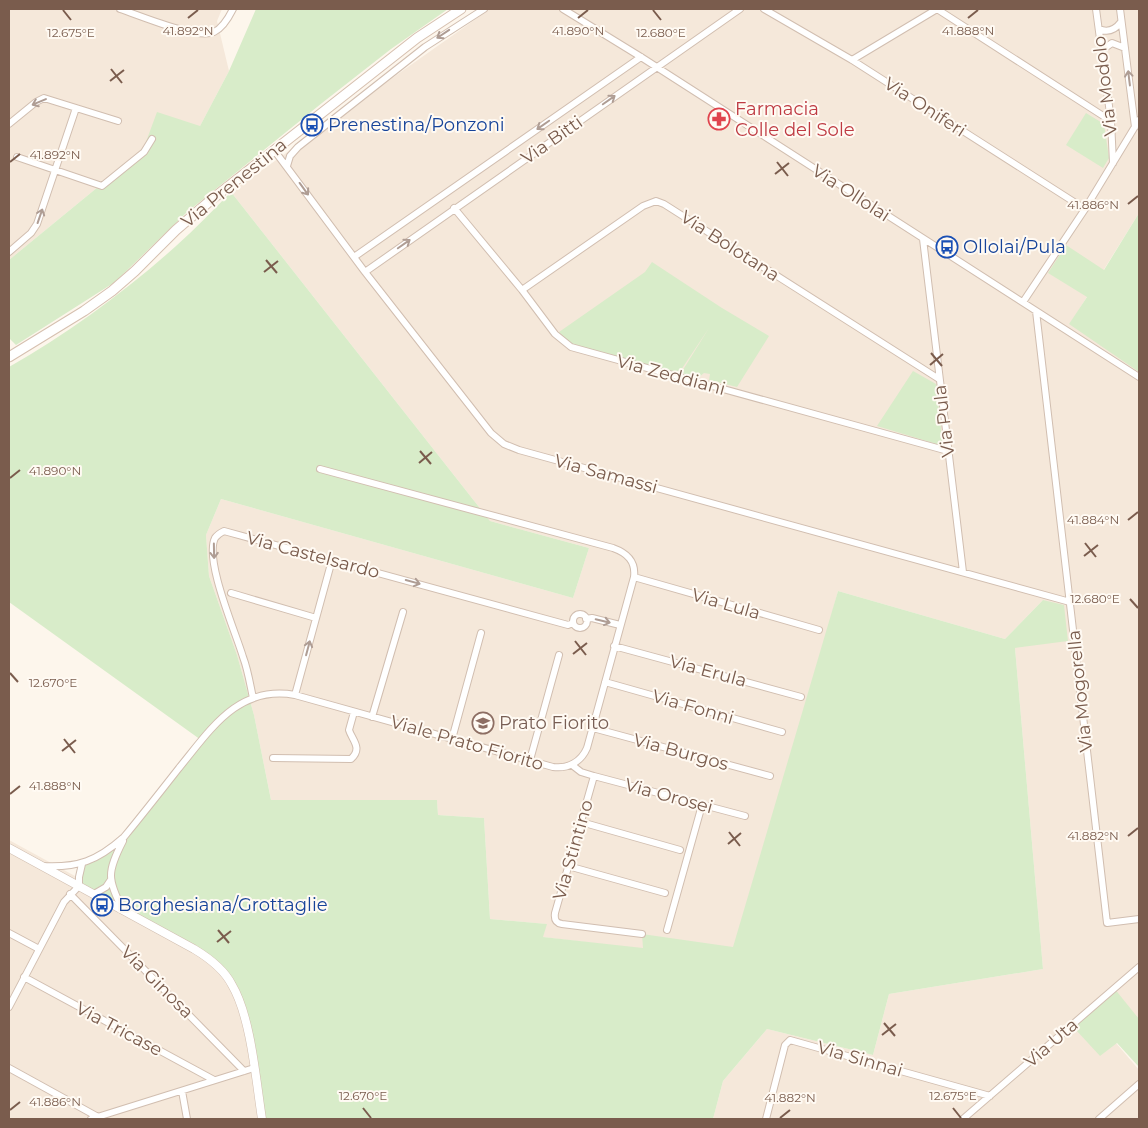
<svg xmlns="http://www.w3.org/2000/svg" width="1148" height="1128" font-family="Montserrat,sans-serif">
  <rect width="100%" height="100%" fill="#fdf6ec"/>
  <path fill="#f5e8da" d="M9,9H222L217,21L229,71L200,126L143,150L9,260Z
    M490,9H1139V213L1070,324L1139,370V1019L1116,1043L1139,1070V1119H713L723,1081L767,1029L873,1055L889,994L1043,969L1015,648L1043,600L1005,639L838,591L742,948L643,949L542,937L546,924L490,919L484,818L438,815L437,800H271L254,715L237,655L209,576L206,535L221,499L573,598L589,548L490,521L231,192Z
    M9,840L128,905L230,970L267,1119H9Z"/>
  <path fill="#d8ecc9" d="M256,9H448L391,49L322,103L186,213L115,282L16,345L9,338V260L143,150L157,112L200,126L229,71Z
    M1086,113L1104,124L1109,158L1103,168L1066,145Z
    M231,192L490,521L589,548L573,598L221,499L206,535L209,576L237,655L254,715L271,800H437L438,815L484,818L490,919L547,924L543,937L643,948L642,934L733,947L838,591L1005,639L1043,600L1064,605L1068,641L1015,648L1043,969L889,994L873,1055L767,1029L723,1081L713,1119H262L238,999L217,966L79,886L86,863L124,837L201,740L9,602V367C67,334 126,291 176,246C195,229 213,210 231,192Z
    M1139,213V372L1069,324L1087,297L1048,273L1066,245L1104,270Z
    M652,262L722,308L769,336L737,387L709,380L710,374L704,373L699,377L681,373L709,328L679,373L567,343L559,332L645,272Z
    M913,371L936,384L943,446L877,426Z
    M1114,988L1139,1019V1067L1117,1043L1100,1056L1076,1030L1075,1024Z"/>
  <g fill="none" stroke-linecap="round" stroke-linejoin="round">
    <g stroke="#d1beb0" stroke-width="8">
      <path id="minor" d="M120,9C139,15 197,40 214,32C223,28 229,17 233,9
        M563,9L641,57L1139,377
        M764,9L852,60L1085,209
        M937,9L1111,121
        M1096,9L1111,121L1113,163
        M1120,9L1135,127
        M1099,29C1108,33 1115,30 1121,22
        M1102,50L1112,43L1125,48
        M852,60L937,9
        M9,124L36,102L44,98L118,121
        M274,150L365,272L491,433L504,444L519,450L1070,602
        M17,157L102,186L144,152L152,139
        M287,166L290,156L298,147L425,47L484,9
        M454,208L522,290L555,334L571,347L948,451
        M923,239L963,572
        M9,252L31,233L37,224L76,108
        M354,257L641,57
        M365,272L740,9
        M522,290L643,206L656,201L664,204L939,379
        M1023,302L1085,209L1139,120
        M1036,311L1107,923L1139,919
        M634,577L819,630
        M231,593L316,618
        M573 621a7 7 0 1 1 14 0a7 7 0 1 1-14 0Z
        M586,619L592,618L620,625
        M614,646L801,697
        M605,682L782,732
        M295,695L332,560
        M253,698C250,684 248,670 243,657C236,633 204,560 215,538C217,535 220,533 224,531L568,625L573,623
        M372,717L403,612
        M593,728L770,776
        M452,739L481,633
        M273,758L351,759C363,748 352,740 349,730L354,712
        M530,760L559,655
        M572,765L581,772L594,776L555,913C554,920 556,923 562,924L642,934
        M594,776L745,816
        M581,822L680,850
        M123,841C107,872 107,879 123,910
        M42,866C78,868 97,861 124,837C143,814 161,791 179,768C211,729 238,685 295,695L553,767C568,769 581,762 587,748L634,577C636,561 627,553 613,548L320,469
        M568,866L665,893
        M70,894L244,1071
        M94,894L106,887L110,881
        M667,930L702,805
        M9,933L39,949
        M24,977L214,1080
        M9,1007L64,902L79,886V877L82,864
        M9,1068L98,1117
        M182,1091L187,1119
        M91,1119L254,1068
        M766,1119L785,1045L790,1040L990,1096
        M963,1119L1139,967
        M1099,1119L1139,1084"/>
    </g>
    <g stroke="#d1beb0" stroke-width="9">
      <path id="tertiary" d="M9,848L194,949C209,958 224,969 232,985C251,1017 256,1081 262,1119"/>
    </g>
    <g stroke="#d6c0b0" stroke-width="11">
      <path id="secondary" d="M9,357L84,311L112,291L135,271L176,230L211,200L417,38L461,9"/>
    </g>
    <use href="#minor" stroke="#fff" stroke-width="6"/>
    <use href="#tertiary" stroke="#fff" stroke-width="8"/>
    <use href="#secondary" stroke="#fff" stroke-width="9"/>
  </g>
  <defs><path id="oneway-shaft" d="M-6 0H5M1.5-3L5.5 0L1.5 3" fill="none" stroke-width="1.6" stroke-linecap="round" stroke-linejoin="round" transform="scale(1.25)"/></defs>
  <g stroke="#af9d94">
    <use href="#oneway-shaft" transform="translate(443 34) rotate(146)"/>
    <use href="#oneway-shaft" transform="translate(1129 78) rotate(-97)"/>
    <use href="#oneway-shaft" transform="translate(609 100) rotate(-35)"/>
    <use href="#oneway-shaft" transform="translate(39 102) rotate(157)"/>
    <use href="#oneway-shaft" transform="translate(543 125) rotate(145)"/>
    <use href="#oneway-shaft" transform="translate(304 189) rotate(54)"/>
    <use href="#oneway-shaft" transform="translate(40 216) rotate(-71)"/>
    <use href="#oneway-shaft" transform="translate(404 244) rotate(-35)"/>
    <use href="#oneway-shaft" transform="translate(214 551) rotate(89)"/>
    <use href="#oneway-shaft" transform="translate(413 582) rotate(15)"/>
    <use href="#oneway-shaft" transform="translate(603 621) rotate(13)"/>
    <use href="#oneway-shaft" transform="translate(308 648) rotate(-75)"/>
  </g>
  <path fill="none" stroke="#7a5c4d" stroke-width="2" d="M63,10L71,20M653,10L661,20M188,18L198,10M578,18L588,10M968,18L978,10M111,69L122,83M110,81L124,70M10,162L20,154M777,162L788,176M775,174L789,163M1128,204L1138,196M266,260L277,273M264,272L278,261M931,353L942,366M930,365L943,354M420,451L431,464M419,463L432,452M10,478L20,470M1128,520L1138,512M1085,543L1096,557M1084,556L1098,545M1130,599L1138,608M575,641L586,655M573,654L587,643M10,673L18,682M64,739L75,753M62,751L76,740M10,794L20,786M729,832L740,846M1128,836L1138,828M728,844L741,833M218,930L229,943M217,942L231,931M884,1023L895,1036M882,1035L896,1024M363,1108L371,1118M953,1108L961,1118M10,1110L20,1102M780,1118L790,1110"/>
  <defs>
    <g id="pharmacy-ring" transform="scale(1.125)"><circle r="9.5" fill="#fffaf3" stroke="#e0444e" stroke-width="1.5"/><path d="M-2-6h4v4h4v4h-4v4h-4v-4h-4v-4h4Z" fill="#e0444e"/></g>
    <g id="bus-ring" transform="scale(1.125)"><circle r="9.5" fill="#fffaf3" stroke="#1a4fb4" stroke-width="1.5"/><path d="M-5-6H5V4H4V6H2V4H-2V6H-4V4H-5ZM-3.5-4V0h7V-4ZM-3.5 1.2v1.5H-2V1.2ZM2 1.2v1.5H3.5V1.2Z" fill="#1a4fb4"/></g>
    <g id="school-ring" transform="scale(1.125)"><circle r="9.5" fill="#fffaf3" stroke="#8d6e63" stroke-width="1.5"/><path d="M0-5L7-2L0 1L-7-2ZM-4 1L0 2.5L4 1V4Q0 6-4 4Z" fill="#8d6e63"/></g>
  </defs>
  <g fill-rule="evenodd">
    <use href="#pharmacy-ring" x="719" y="119"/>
    <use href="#bus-ring" x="312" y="125"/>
    <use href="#bus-ring" x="947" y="247"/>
    <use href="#school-ring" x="483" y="723"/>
    <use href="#bus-ring" x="102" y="905"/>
  </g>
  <g text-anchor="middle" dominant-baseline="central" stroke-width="4" stroke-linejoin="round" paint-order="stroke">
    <g font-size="18" fill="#7a5c4d" stroke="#fffaf3">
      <text transform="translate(1105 86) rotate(-97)">Via Modolo</text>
      <text transform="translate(925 107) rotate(33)">Via Oniferi</text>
      <text transform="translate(552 140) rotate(-35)">Via Bitti</text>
      <text transform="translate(234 183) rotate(-39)">Via Prenestina</text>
      <text transform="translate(851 193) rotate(33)">Via Ollolai</text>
      <text transform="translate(730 246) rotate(33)">Via Bolotana</text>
      <text transform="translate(671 375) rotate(15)">Via Zeddiani</text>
      <text transform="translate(944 421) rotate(-97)">Via Pula</text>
      <text transform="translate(606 474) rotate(15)">Via Samassi</text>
      <text transform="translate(313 555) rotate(15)">Via Castelsardo</text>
      <text transform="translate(726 604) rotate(16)">Via Lula</text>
      <text transform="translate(708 671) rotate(15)">Via Erula</text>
      <text transform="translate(1080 691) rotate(-96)">Via Mogorella</text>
      <text transform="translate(693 707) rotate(16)">Via Fonni</text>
      <text transform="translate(467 743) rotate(16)">Viale Prato Fiorito</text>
      <text transform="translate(681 752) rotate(15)">Via Burgos</text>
      <text transform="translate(669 796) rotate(15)">Via Orosei</text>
      <text transform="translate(573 850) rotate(-74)">Via Stintino</text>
      <text transform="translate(157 982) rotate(45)">Via Ginosa</text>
      <text transform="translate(119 1029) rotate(28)">Via Tricase</text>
      <text transform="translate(1051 1043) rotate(-41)">Via Uta</text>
      <text transform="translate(860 1059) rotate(16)">Via Sinnai</text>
    </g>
    <g font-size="18" fill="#be3a42" stroke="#fffaf3" text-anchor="start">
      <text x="735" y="109">Farmacia<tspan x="735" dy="21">Colle del Sole</tspan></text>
    </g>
    <g font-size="18" fill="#164399" stroke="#fffaf3" text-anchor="start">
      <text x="328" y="125">Prenestina/Ponzoni</text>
      <text x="963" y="247">Ollolai/Pula</text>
      <text x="118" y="905">Borghesiana/Grottaglie</text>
    </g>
    <g font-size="18" fill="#785e54" stroke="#fffaf3" text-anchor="start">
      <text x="499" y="723">Prato Fiorito</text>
    </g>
  </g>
  <g font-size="12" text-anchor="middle" fill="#7a5c4d" stroke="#fffaf3" stroke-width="4" stroke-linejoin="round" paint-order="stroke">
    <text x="188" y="35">41.892°N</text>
    <text x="578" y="35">41.890°N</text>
    <text x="968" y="35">41.888°N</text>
    <text x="71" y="37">12.675°E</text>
    <text x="661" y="37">12.680°E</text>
    <text x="55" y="159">41.892°N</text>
    <text x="1093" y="209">41.886°N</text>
    <text x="55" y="475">41.890°N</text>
    <text x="1093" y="524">41.884°N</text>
    <text x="1095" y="603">12.680°E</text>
    <text x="53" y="687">12.670°E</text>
    <text x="55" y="790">41.888°N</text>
    <text x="1093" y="840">41.882°N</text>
    <text x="363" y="1100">12.670°E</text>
    <text x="953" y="1100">12.675°E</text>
    <text x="790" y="1102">41.882°N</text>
    <text x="55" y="1106">41.886°N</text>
  </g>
  <rect width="1148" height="1128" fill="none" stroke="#7a5c4d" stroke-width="20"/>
</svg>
